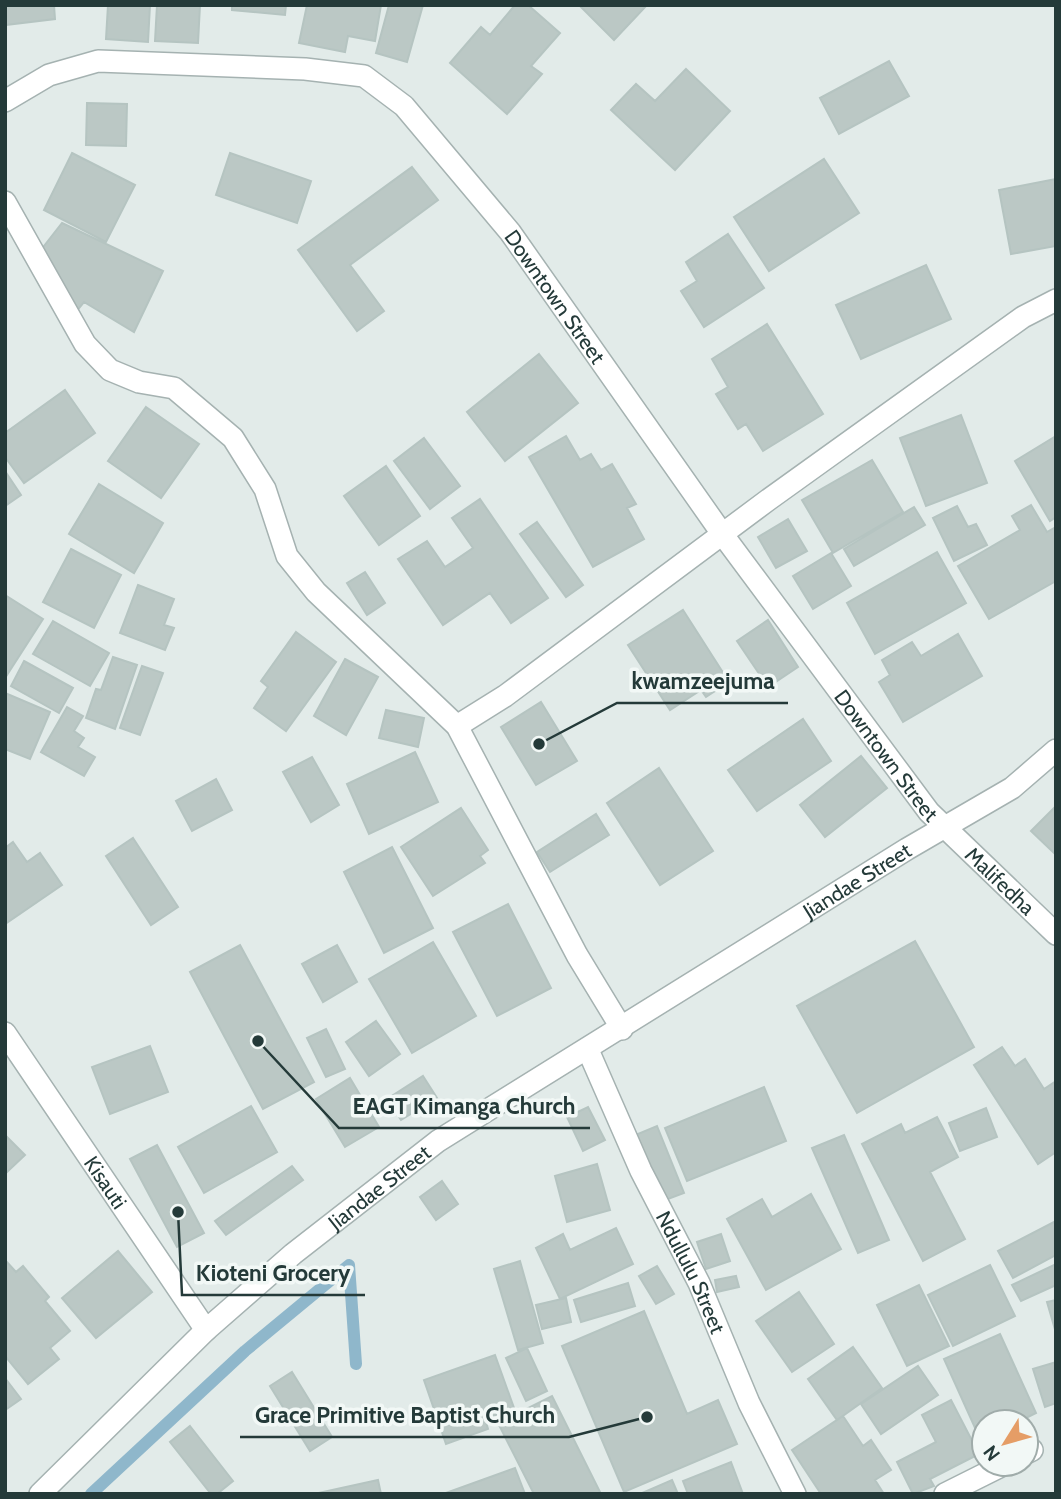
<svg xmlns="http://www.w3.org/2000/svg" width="1061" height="1499" font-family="Cabin,sans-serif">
  <rect width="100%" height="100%" fill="#e2ebe9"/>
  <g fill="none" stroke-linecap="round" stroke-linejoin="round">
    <path stroke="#8fb7cb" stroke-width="12" d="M91,1494L245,1351L349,1265L356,1364"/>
  </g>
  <path fill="#bbc8c5" stroke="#b5c4c1" stroke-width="2" d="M5,5H54L55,19L5,25Z
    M108,5H150L148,42L106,39Z
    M157,5H200L198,43L155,41Z
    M232,5H286L285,15L232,10Z
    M307,5H381L375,41L348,36L345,52L299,43Z
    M389,5H423L407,62L376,53Z
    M515,5H528L560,33L531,66L542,74L507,114L450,63L481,27L490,35Z
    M579,5H647L614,40Z
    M889,61L909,96L839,134L820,98Z
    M686,69L730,111L675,170L611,110L636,84L655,101Z
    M87,103L127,104L126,146L86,145Z
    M72,153L135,185L106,242L44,210Z
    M230,153L311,181L297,223L216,195Z
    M824,159L859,213L769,271L734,217Z
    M412,167L438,200L350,265L384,311L357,331L298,250Z
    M1056,179V246L1011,254L999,190Z
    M62,223L163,271L134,332L84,302L75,313L37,255Z
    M728,234L764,288L704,327L681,291L697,281L686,262Z
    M926,265L951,319L861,359L836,305Z
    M767,324L823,414L763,451L746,424L738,429L716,394L728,387L712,359Z
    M539,354L578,403L505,461L467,412Z
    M65,390L95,433L24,483L5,457V433Z
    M146,407L199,444L161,498L108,461Z
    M961,415L987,483L926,506L900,438Z
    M566,436L580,460L591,454L601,470L612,464L636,504L627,508L644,539L593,567L529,457Z
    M1056,436V517L1050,521L1015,461Z
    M424,438L460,486L430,509L394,461Z
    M872,460L903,512L833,553L802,500Z
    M386,466L420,516L379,545L344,496Z
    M5,471L21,495L5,506Z
    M99,484L163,523L134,573L69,534Z
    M480,499L548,598L511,623L490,593L443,625L398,559L427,541L445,567L473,548L452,518Z
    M1031,505L1047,532L1056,527V581L989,619L958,566L1020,530L1012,516Z
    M957,506L968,527L976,524L987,545L954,561L933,518Z
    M914,507L925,525L854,566L844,549Z
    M788,519L807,551L776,568L758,537Z
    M537,522L583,585L566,597L520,534Z
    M71,549L121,575L94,628L43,602Z
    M937,552L966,603L875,654L847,603Z
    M831,553L851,586L813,609L793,576Z
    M365,572L385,603L367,615L347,583Z
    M138,585L174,599L164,625L174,628L165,650L120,633Z
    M5,595L43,619L5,678Z
    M683,610L729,682L706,697L701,690L670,710L628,645Z
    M768,620L798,667L768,687L737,641Z
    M53,621L109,653L90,686L33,654Z
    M296,632L336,662L286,731L254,708L268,687L261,681Z
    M958,634L982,676L903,722L879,682L890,675L882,660L912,642L921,656Z
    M113,657L137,665L115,729L86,718L96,689L101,690Z
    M345,659L378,677L346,735L314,716Z
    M24,661L73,688L59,713L11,686Z
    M142,666L163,673L140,735L120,728Z
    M5,693L50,712L30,759L5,749Z
    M541,702L577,761L536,785L501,727Z
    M67,707L83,716L74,731L84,738L78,747L95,757L84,776L41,752Z
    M386,710L424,718L418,747L379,738Z
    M803,719L831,761L757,811L728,770Z
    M415,752L438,802L369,834L347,784Z
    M861,756L887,788L825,837L800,805Z
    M312,757L339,805L311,822L283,772Z
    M659,768L713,851L660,885L607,803Z
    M216,779L232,810L192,831L176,801Z
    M1056,806V855L1031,831Z
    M461,808L488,850L480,856L485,863L433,896L401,847Z
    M596,814L609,835L550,872L537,852Z
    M133,838L178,907L151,925L106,856Z
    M13,842L27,862L40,853L62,885L5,924V848Z
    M392,847L433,928L384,953L344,872Z
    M508,904L551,988L497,1016L453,932Z
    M915,941L974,1047L857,1113L797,1006Z
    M433,942L476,1016L412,1053L369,979Z
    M240,945L314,1082L263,1109L190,972Z
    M337,945L357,982L323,1002L302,964Z
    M376,1021L400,1054L369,1076L346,1042Z
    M326,1029L345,1069L326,1077L307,1038Z
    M150,1046L168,1092L110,1114L92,1067Z
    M1002,1047L1015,1066L1025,1059L1044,1089L1056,1081V1152L1038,1164L974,1065Z
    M423,1076L437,1098L401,1120L387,1099Z
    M350,1078L379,1127L345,1147L316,1099Z
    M764,1087L786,1141L687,1181L665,1128Z
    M251,1106L277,1152L204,1193L178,1147Z
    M588,1107L605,1140L583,1151L567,1117Z
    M986,1108L997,1137L960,1151L949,1123Z
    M937,1117L958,1157L930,1172L965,1239L923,1261L862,1144L901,1124L905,1133Z
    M657,1126L684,1193L660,1202L633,1136Z
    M5,1135L25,1155L5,1174Z
    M844,1135L889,1240L858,1253L812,1148Z
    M157,1145L204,1233L177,1247L130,1159Z
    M597,1164L610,1210L567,1222L555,1176Z
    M292,1166L303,1180L226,1235L215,1221Z
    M442,1181L458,1204L436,1220L420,1197Z
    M811,1194L841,1249L766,1290L727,1219L762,1199L772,1217Z
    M1056,1221V1255L1013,1278L998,1251Z
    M616,1228L633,1264L560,1299L536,1248L563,1234L570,1250Z
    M721,1234L730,1261L706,1269L697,1242Z
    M118,1251L152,1292L96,1338L62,1298Z
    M5,1260L16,1272L23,1266L49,1297L45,1301L70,1331L50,1348L59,1359L28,1384L5,1356Z
    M520,1261L543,1343L518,1350L494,1269Z
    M1056,1264V1285L1021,1301L1012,1285Z
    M990,1265L1015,1316L953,1346L928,1295Z
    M657,1266L674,1294L656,1304L639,1276Z
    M736,1276L739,1287L717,1292L715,1280Z
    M628,1283L635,1306L581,1322L574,1300Z
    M919,1285L949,1346L907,1366L877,1305Z
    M799,1292L834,1344L792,1372L756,1321Z
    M566,1298L571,1322L542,1329L536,1305Z
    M1056,1300V1333L1047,1302Z
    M644,1311L687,1414L718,1400L737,1444L624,1492L562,1346Z
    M1000,1334L1036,1413L1018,1422H984V1437L980,1439L944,1359Z
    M853,1347L882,1388L837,1420L808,1379Z
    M527,1348L547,1391L526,1401L506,1358Z
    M495,1355L514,1408L485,1419L488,1429L446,1444L424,1380Z
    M1056,1362V1403L1045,1407L1033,1369Z
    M918,1366L938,1395L881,1434L861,1404Z
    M292,1372L332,1437L310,1451L270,1386Z
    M5,1378L21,1399L5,1410Z
    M552,1396L601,1494H534L498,1423Z
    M951,1400L979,1454L930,1479L934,1486L913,1494L897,1462L936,1442L922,1415Z
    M843,1416L863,1446L871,1440L891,1470L875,1480L884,1494H821L792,1450Z
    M190,1426L233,1481L217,1494H211L170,1442Z
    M731,1462L743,1494H688L683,1481Z
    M515,1468L525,1494H447L446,1493Z
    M378,1480L381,1494H314Z
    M672,1480L678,1494H640Z"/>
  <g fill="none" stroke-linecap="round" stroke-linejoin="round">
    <g stroke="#a5b2b1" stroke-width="24">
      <g id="street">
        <path id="s1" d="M5,101L49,75L98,61L305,69L364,76L404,106L510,232L723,535L929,812L1056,934"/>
        <path d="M5,202L85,344L110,370L139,382L174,388L233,438L265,489L287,556L316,592L457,726L577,955L622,1029"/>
        <path d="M457,726L505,696L768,500L1023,317L1056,300"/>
        <path id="s2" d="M5,1033L206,1330"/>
        <path id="s3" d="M588,1050L641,1171L699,1283L749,1403L795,1494"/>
        <path d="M1026,1453L1032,1450"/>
        <path id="s4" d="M40,1494L206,1330L293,1254L438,1141L907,849L1012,788L1056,750"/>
        <path d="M945,1494L1005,1464"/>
      </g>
    </g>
    <use href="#street" stroke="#fff" stroke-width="21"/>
  </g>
  <g text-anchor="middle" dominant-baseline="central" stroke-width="7" stroke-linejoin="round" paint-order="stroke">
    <g font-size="21" fill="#243a39" stroke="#f2f8f6">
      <text stroke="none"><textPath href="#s1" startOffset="662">Downtown Street</textPath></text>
      <text stroke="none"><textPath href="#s1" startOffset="1228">Downtown Street</textPath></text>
      <text stroke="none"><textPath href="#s4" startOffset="1026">Jiandae Street</textPath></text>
      <text stroke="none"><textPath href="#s1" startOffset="1398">Malifedha</textPath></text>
      <text stroke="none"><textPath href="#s2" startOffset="180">Kisauti</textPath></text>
      <text stroke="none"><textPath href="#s4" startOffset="458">Jiandae Street</textPath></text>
      <text stroke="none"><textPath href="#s3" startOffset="245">Ndullulu Street</textPath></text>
    </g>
  </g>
  <path fill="none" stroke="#243a39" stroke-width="2.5" d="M539 744L617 703H788M258 1041L339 1128H590M178 1212L182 1295H365M647 1417L569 1437H240"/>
  <g fill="#243a39" stroke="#f2f8f6" stroke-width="2.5">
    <circle cx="539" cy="744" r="7"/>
    <circle cx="258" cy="1041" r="7"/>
    <circle cx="178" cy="1212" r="7"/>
    <circle cx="647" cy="1417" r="7"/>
  </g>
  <g font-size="23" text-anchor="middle" font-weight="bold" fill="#243a39" stroke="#f2f8f6" stroke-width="7" stroke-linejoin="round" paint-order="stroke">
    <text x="703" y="689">kwamzeejuma</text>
    <text x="464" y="1114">EAGT Kimanga Church</text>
    <text x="273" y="1281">Kioteni Grocery</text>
    <text x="405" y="1423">Grace Primitive Baptist Church</text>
  </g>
  <rect width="1061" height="1499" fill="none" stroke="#243a39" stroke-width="14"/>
  <g transform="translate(1005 1443) rotate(233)"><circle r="33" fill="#f2f8f6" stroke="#a0acaa" stroke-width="2"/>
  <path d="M0-5L12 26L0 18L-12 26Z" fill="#e59d66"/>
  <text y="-10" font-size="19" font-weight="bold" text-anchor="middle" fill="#243a39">N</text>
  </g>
</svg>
